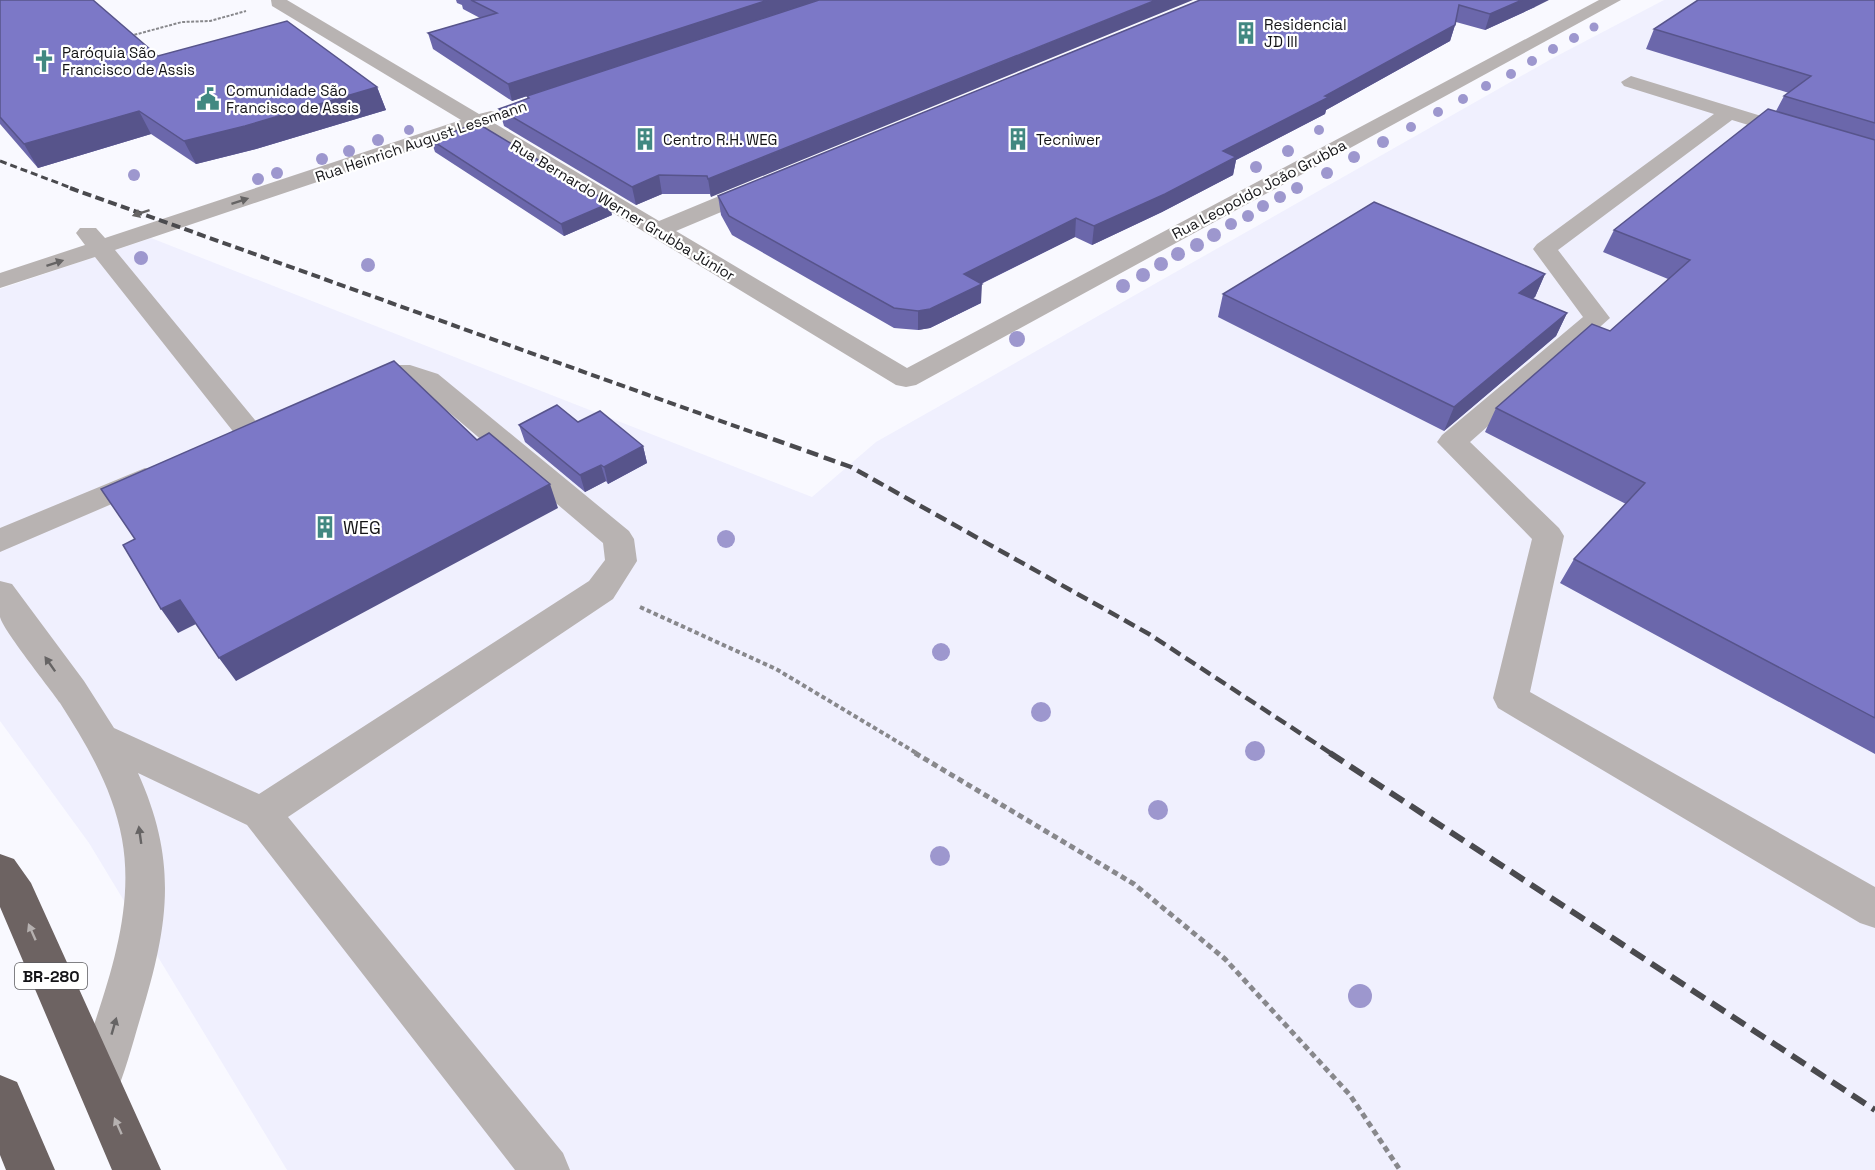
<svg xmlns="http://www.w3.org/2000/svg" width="1875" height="1170" font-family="'Space Grotesk',sans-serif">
  <rect width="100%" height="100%" fill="#f9f9ff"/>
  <path fill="#f0f0fe" d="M1664,0H1875V1170H287L89,843L0,721V289L151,238L812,497L876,442L1553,58Z"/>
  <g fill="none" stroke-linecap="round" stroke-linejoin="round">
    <path stroke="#88888c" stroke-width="2" stroke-dasharray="3 1.5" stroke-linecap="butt" d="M130,36L182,22L210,21L246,11"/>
    <path stroke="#88888c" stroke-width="4" stroke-dasharray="4.5 3" stroke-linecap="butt" d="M640,607L776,669L918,754"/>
    <path stroke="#88888c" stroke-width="5" stroke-dasharray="6 4" stroke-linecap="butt" d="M915,753L1134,884L1225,959L1350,1095L1400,1170"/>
    <path fill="#b8b3b2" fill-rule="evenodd" d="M271,0H287L479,114L491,111L498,113L501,117L494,123L659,221L753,182H769L772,187L769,192L676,231L907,368L1599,0H1621L916,385L906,387L896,385L475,129L115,250L259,425L263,432L259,439L249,441L239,439L95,257L0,288V273L85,245L76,233L80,228H96L105,238L461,120L272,6Z
      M1631,76L1875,151V164L1732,120L1558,250L1610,318L1470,442L1559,528L1564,536L1530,692L1875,887V928L1860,923L1498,708L1493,698L1532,539L1437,442L1442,435L1583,317L1533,249L1537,244L1714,114L1624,86L1621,82Z
      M396,365H410L438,374L629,531L634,539L637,561L613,599L288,817L563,1153L570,1170H515L247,825L138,773C179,864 168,927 140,1019C132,1046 125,1073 114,1098L98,1105L82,1098L75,1082C99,1005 137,921 122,839C113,789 87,745 60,703C49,687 3,630 0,617C0,606 0,592 0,581L12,584L84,681L114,728L259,794L589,581L605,560L603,543L418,386C390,373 380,397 354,391L350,385L354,379Z
      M145,468L156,471L160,478L156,485L0,552V528Z"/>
    <path fill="#6d6362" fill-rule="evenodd" d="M0,854L14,859L31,883L161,1170H112L0,907Z
      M0,1075L17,1082L55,1170H6L0,1155Z"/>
    <path stroke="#4a4a4e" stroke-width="3" stroke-dasharray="7 4" stroke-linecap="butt" d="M0,161L74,189"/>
    <path stroke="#4a4a4e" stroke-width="4" stroke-dasharray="9 4.5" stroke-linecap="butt" d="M70,188L760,435"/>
    <path stroke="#4a4a4e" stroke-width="4.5" stroke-dasharray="12 6" stroke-linecap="butt" d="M756,433L851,467L1149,634L1332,754"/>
    <path stroke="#4a4a4e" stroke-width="6" stroke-dasharray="16 8" stroke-linecap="butt" d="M1330,753L1875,1110"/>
  </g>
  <g fill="#9d97ce">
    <circle cx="1594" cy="27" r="4.5"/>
    <circle cx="1574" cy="38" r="5"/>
    <circle cx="1553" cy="49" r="5"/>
    <circle cx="1532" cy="61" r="5"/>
    <circle cx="1511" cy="74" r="5"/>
    <circle cx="1486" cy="86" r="5"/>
    <circle cx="1463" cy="99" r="5"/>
    <circle cx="1438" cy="112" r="5"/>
    <circle cx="1411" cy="127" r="5"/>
    <circle cx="409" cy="130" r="5"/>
    <circle cx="1319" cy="130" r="5"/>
    <circle cx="378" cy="140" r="6"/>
    <circle cx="1383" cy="142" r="6"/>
    <circle cx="349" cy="151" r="6"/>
    <circle cx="1288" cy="151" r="6"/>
    <circle cx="1354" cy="157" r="6"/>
    <circle cx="322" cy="159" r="6"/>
    <circle cx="1256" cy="167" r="6"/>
    <circle cx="277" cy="173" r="6"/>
    <circle cx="1327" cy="173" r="6"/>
    <circle cx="134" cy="175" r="6"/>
    <circle cx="258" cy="179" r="6"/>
    <circle cx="1297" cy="188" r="6"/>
    <circle cx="1280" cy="197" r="6"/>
    <circle cx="1263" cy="206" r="6"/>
    <circle cx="1248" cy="216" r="6"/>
    <circle cx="1231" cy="224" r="6"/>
    <circle cx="1214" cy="235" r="7"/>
    <circle cx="1197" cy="245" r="7"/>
    <circle cx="1178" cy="254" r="7"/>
    <circle cx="141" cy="258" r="7"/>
    <circle cx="1161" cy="264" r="7"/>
    <circle cx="368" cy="265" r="7"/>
    <circle cx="1143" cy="275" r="7"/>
    <circle cx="1123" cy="286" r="7"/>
    <circle cx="1017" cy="339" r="8"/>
    <circle cx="726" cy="539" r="9"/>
    <circle cx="941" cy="652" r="9"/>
    <circle cx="1041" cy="712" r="10"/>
    <circle cx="1255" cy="751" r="10"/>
    <circle cx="1158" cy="810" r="10"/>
    <circle cx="940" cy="856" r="10"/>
    <circle cx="1360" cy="996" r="12"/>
  </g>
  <path fill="#6b67ab" d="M0,0L158,56L377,87L386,110L256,149L196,164L151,134L38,168L0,124Z
    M456,0H818L711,197L710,194H662L636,205L504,126L499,109L528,99L527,96L512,101L433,49L428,33L480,18L463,9L462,5L457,3Z
    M1200,0L1535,7L1485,30L1456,22L1450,41L1326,110L1325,114L1236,160L1233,175L1162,212L1092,245L1075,237L981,284V303L930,328L918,330L894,328L732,235L721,215L718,196Z
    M1875,0V754L1560,583L1574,559L1626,504L1485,432L1496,408L1610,331L1668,279L1603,252L1614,230L1776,111L1784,96L1789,93L1646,49L1654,29Z
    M431,140L612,215L564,236L435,152Z
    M1545,274L1535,297L1532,298L1567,313L1556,336L1444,431L1218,317L1223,294Z
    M578,422L643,446L647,463L608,484L606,481L585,492L525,442L519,425Z"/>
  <path fill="#57548b" d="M768,0H818L512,101L508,84Z
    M1156,0H1193L711,197L708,179Z
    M1522,0H1549L1535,7L1485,30L1490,14Z
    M1455,25L1450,41L1326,110L1325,114L1236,160L1233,175L1162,212L1092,245L1094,226L1223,151Z
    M377,87L386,110L256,149L196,164L184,141Z
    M139,111L151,134L38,168L24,144Z
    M659,175L662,194L636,205L632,187Z
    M610,203L612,215L564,236L561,224Z
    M1076,218L1075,237L964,292V274Z
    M1545,274L1535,297L1509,316L1519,293Z
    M982,284L981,303L930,328L918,330V311Z
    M1567,313L1556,336L1444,431L1454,407Z
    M643,446L647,463L608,484L604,467Z
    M601,465L606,481L585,492L580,475Z
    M550,484L558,508L236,681L219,658Z
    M180,600L198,623L178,633L161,609Z"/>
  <path fill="#7c78c7" stroke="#57548b" stroke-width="1.5" d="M0,0H93L158,56L287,21L377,87L245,126L184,141L139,111L24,144L0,117Z
    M471,0H768L508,84L428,33L497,13Z
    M819,0H1156L708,179L707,176L659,175L632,187L499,109L529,98L527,96Z
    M1200,0H1522L1490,14L1459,5L1455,25L1325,96L1329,97L1223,151L1236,157L1165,194L1094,226L1076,218L964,274L982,284L930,309L918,311L894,308L729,216L718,196Z
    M1698,0H1875V123L1784,96L1811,76L1654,29Z
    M1768,109L1875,140V718L1574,559L1645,483L1496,408L1592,324L1610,331L1690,260L1614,230Z
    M477,123L610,203L561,224L431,140Z
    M1374,202L1545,274L1519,293L1567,313L1454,407L1223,294Z
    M394,361L477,440L489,433L550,484L219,658L180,600L161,609L123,545L135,539L101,489Z
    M557,405L578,422L600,411L643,446L604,467L601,465L580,475L519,425Z"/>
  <defs><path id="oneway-solid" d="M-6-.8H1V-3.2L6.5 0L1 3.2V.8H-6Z" transform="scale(1.5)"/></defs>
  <g fill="#666464">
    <use href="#oneway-solid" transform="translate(240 201) rotate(-18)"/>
    <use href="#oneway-solid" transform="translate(141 213) rotate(162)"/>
    <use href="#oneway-solid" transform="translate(55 263) rotate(-18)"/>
    <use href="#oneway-solid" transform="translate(50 664) rotate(-125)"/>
    <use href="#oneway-solid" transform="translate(140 835) rotate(-98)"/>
    <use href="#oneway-solid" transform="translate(114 1026) rotate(-74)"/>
  </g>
  <g fill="#b6b1b0">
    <use href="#oneway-solid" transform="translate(32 932) rotate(-114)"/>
    <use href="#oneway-solid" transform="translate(118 1126) rotate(-114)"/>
  </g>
  <defs>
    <g id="building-bare" transform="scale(1.8)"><path d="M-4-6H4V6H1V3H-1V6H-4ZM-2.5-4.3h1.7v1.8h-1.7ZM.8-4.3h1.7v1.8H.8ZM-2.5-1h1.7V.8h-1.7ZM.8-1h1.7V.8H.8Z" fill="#418881" stroke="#fff" stroke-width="2.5" paint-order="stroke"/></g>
    <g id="church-bare" transform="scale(1.8)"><path d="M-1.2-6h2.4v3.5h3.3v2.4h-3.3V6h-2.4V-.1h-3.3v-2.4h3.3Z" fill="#418881" stroke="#fff" stroke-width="2.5" paint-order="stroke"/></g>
    <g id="civic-bare" transform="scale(1.8)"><path d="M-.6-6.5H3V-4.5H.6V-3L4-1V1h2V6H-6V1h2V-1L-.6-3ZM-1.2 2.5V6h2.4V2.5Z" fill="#418881" stroke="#fff" stroke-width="2.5" paint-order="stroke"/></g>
  </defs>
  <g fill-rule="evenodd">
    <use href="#building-bare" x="1246" y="33"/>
    <use href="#church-bare" x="44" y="61"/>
    <use href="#civic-bare" x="208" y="99"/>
    <use href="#building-bare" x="645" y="139"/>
    <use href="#building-bare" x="1018" y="139"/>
    <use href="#building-bare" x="325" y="527"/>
  </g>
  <g text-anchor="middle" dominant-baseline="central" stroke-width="4.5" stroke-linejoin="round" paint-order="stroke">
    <g font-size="15" fill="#141417" stroke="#fff" text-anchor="start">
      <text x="1264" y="24">Residencial<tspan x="1264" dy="17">JD III</tspan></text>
      <text x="62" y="52">Paróquia São<tspan x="62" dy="17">Francisco de Assis</tspan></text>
      <text x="226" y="90">Comunidade São<tspan x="226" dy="17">Francisco de Assis</tspan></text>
      <text x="663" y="139">Centro R.H. WEG</text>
      <text x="1036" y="139">Tecniwer</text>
    </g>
    <g font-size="15" fill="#141417" stroke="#fff">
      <text transform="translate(421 141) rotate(-19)">Rua Heinrich August Lessmann</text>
      <text transform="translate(1259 189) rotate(-28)">Rua Leopoldo João Grubba</text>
      <text transform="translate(623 210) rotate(31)">Rua Bernardo Werner Grubba Júnior</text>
    </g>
    <rect fill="#fff" stroke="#5a5a5d" stroke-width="1.5" x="15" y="963" width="72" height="26" rx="4.5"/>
    <g font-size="16" font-weight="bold" fill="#141417">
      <text x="51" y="976">BR-280</text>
    </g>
    <g font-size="18" fill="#141417" stroke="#fff" text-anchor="start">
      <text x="343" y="527">WEG</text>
    </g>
  </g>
</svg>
